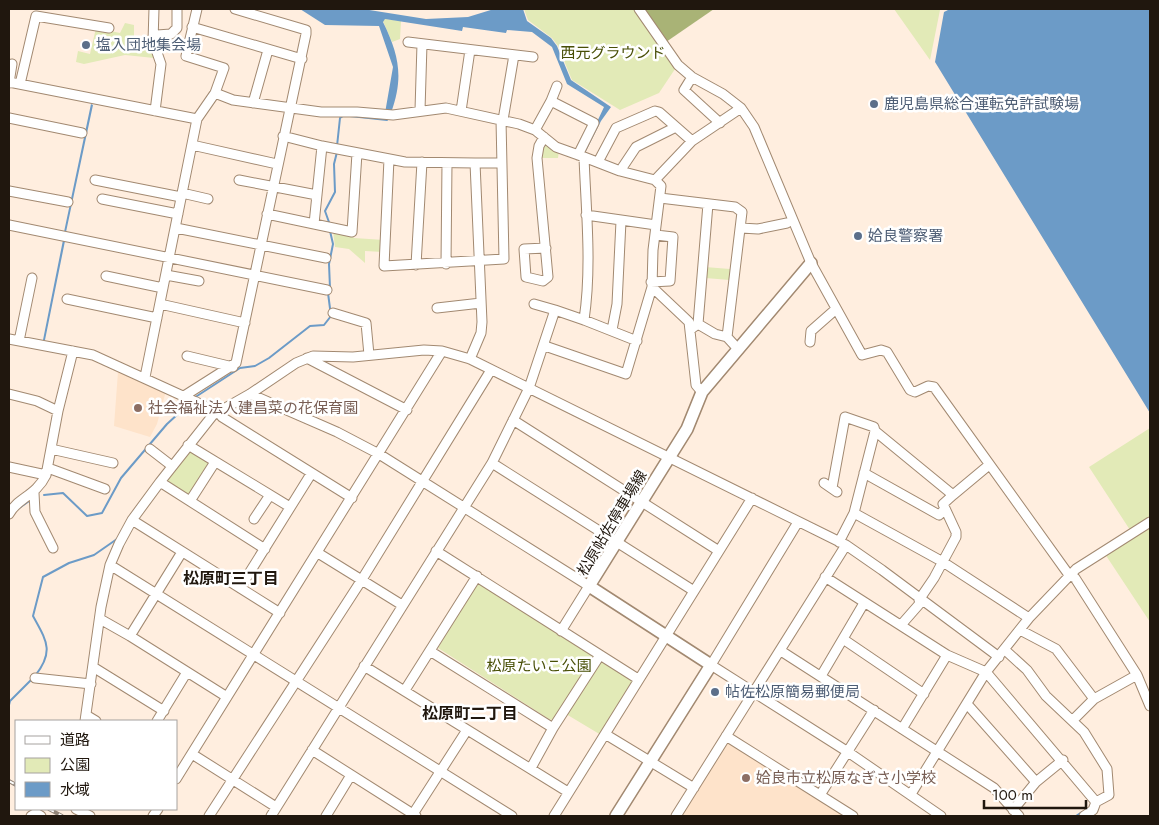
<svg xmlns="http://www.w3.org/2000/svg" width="1159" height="825" font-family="Jost,'Noto Sans JP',sans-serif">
  <rect width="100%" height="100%" fill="#ffeedf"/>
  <path fill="#fee3ca" d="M120,370L166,391L157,424L150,437L114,426L118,372Z
    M728,740L847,816H681Z"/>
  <path fill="#e2eab7" d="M524,9H637L677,66L659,93L620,110L572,80L558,46L552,38L528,20Z
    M894,9H942L940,10L930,60Z
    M385,19L401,21L400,39L392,42L383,21Z
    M125,23L134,25V49L151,50L154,58L125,55L84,64L76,62L78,51L90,54L96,28L120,33Z
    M546,142L559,151L558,158H540L543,144Z
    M333,231L351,234L354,238L384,240L383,252L365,251V263L349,249L335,247Z
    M705,267L730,269V280L705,278Z
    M1150,428V518L1130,530L1089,467Z
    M188,448L209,460L210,465L190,497L163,481Z
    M1150,526V622L1142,610L1149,606L1142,610L1105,554Z
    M478,581L592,653L595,658L556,721L549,719L438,648Z
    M600,659L635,681L601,735L566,714Z"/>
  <path fill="#a9b376" d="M644,9H714L666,42Z"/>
  <path fill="#6c9bc7" d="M300,9H363L426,19L468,17L494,9H523L527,21L551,38L557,46L571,80L611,107L601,121L585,153L583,152L604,107L567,84L552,47L532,32L507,30L506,33L463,27L462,31L385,19L383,22C399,55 404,77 391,113H385L393,67L379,26L325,25Z
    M950,9H1150V413L935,62L944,12Z
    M91,104L93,105L66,232H64Z
    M63,240L65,241L45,340H43Z"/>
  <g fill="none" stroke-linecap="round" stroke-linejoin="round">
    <path stroke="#6c9bc7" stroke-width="2" d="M350,116L387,120
      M337,146L340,118L343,116
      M330,225L325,211L335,192L334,164L337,152
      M330,231L333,244L329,264L330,288
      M197,396L240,368L255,366L269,358L310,326L324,325L331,316L328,293
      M44,495L63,493L87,516L102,513L121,478L167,424L190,403
      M15,511L32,499
      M35,676C55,651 46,640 33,616L43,577L69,563L94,555L117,539
      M9,705L10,701L32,679
      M1076,816L1082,812"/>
    <g stroke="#a28971" stroke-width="11">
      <path id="minor" d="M154,9L153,41L161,64L155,111
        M639,9L678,65L692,77L723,94L741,108L754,127L811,263L862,355L881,350L887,352L910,390L915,392L928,386L934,387L1069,575L1075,578L1137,675L1150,706
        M192,27L302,59
        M153,41L157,35L171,34L177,28V9
        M408,42L533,57
        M692,77L684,90L720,123
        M9,82L197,119
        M9,83L12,64
        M20,84L36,16L109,28
        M215,93L233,100L321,112H357L393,115L446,108L519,124L535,130L556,147L584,157C586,211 592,266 584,320L555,310L529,388L492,463L271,816
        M551,101L557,86
        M253,103L268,50
        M420,110L422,44
        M461,111L470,50
        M9,118L82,133
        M503,120L514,55
        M535,130L551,101L594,123L578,155
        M283,136L322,146L405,162L475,163L482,322L481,333L470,359
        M544,137L539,146L537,158L548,277L543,281L526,277L524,249L546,248
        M192,145L277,164
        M389,159L384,266L504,259L501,120
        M598,162L616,128L655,111L659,112L692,141
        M475,163H501
        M620,171L636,147L676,127
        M95,180L181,197
        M239,180L317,195
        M655,180L692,141L741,108
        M9,191L68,202
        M182,193L208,199
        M660,198L735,207L742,212L727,337L738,349
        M102,199L178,214
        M267,214L352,232L357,153
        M586,215L656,225
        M314,224L322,146
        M9,225L327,290
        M176,228L326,258
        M741,228L758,229L787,223
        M446,264L447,163
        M416,265L422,162
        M166,275L199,281
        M106,276L163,288
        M651,282L670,281L673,237L656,235
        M652,287L689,322L696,385L702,392
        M67,299L157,318
        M160,304L245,323
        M534,304L555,310
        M437,308L481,303
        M333,313L366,323L369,355
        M584,320L637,341
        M698,324L715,334L727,337
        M691,329L698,324L708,204
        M612,330L617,304L621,221
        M9,339L93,355L218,412L222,417L352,498
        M19,341L32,278
        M810,342L811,331L836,309
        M545,346L626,374L652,287L653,250L661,186L655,180L620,171L584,157
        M187,356L233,367
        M307,358L407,410
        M145,377L197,119L215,93L224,68L186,56L197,9
        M9,394L37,401L58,411
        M250,394L337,432L379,454L589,586L561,631
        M184,396L236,363L306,34V30L235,9
        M513,420L719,551
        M188,445L290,507
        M51,449L113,463
        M150,449L172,466
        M492,463L694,591
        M9,467L46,475L58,411L73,351
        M48,468L105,489
        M864,473L939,515L945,509
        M160,482L265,549
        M824,483L837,492
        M832,488L845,417L874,427L875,431
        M34,493L35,512L53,548
        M953,495L989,465
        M190,501L215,462
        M854,513L943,562L1029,618
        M9,514C17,498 36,496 46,475
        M254,519L270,495
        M132,520L280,613
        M798,522L711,665L848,752L941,816
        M839,542L854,513L875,431L953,495L943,504L956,532V537L934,578L919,600
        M436,551L638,679
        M318,553L402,605
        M110,565L512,816
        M825,577L947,655L986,672L1096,802L1093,810L1084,816
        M240,588L311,474
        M100,619L130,636L227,697
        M901,625L922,601
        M1020,630L1056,649L1094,699L1073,720
        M130,636L182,552
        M843,639L924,694
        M1005,650L1027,670L1046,696L1084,732L1107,769L1109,795L1096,802
        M430,651L553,728
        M781,651L994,788L1019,816
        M364,666L568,792
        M93,667L164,711
        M821,676L864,603
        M35,678L91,684
        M405,690L477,576
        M1094,699L1137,675
        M967,704L1036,782
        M86,715L96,721
        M85,721L101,607L110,565L119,544L132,520L160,482L213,415L250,394L296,363L313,356L353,357L424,350L442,351L470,359L846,545L882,570L999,657
        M157,721L187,672
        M902,729L947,655
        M605,734L694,788
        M726,736L853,816
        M312,750L416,816
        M192,754L276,807
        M531,768L553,728L600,655
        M176,779L442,351
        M911,794L986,672L1029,618L1076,569L1150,522
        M820,795L874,710
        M76,809L90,816
        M1013,810L1036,782L1063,760
        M413,814L467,730
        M31,816L36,813L41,816
        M153,816L158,809
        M209,816L361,581L491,370
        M326,816L351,775
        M554,816L752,498
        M676,816L846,545"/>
    </g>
    <g stroke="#a28971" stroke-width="14">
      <path id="major" d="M616,816L711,665L589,586L687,429L702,392L811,263"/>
    </g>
    <use href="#minor" stroke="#fff" stroke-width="9"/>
    <use href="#major" stroke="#fff" stroke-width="11"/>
    <g stroke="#928579" stroke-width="4">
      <path id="rail" d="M9,781L16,785
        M49,809L62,816"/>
    </g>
    <use href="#rail" stroke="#fff" stroke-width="2" stroke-dasharray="5.5" stroke-linecap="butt"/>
  </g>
  <g fill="#5c6f8a" stroke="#fff" stroke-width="2">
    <circle cx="86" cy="45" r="5"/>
    <circle cx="874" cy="104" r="5"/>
    <circle cx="858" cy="236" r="5"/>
    <circle cx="715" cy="692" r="5"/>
  </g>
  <g fill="#8d6e63" stroke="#fff" stroke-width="2">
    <circle cx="138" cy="408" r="5"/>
    <circle cx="746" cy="778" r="5"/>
  </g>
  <g text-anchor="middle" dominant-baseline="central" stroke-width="5" stroke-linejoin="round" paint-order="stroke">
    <g font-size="15" fill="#4e5e75" stroke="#fff" text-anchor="start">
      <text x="96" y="45">塩入団地集会場</text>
      <text x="884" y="104">鹿児島県総合運転免許試験場</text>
      <text x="868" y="236">姶良警察署</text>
      <text x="725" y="692">帖佐松原簡易郵便局</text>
    </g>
    <g font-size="15" fill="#484f06" stroke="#fff">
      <text x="613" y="53">西元グラウンド</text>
      <text x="539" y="666">松原たいこ公園</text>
    </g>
    <g font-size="15" fill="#785e54" stroke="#fff" text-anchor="start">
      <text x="148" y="408">社会福祉法人建昌菜の花保育園</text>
      <text x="756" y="778">姶良市立松原なぎさ小学校</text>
    </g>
    <g font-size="15" fill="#20170e" stroke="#fff">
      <text transform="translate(612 523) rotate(-59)">松原帖佐停車場線</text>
    </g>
    <g font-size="16" font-weight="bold" fill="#20170e" stroke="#fff">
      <text x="231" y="578">松原町三丁目</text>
      <text x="470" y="713">松原町二丁目</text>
    </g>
  </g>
  <rect width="1159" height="825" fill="none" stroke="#20170e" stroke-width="20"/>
  <rect x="15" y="720" width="162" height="90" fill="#ffffff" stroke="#a6a29f"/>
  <rect x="25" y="736" width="25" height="8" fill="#ffffff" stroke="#a6a29f"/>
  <text x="60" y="745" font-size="15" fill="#20170e">道路</text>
  <rect x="25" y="758" width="25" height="15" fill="#e2eab7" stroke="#a6a29f"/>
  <text x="60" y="770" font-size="15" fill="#20170e">公園</text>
  <rect x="25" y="782" width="25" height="15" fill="#6c9bc7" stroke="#a6a29f"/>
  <text x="60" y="795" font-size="15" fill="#20170e">水域</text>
  <path d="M984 800v8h102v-8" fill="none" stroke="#20170e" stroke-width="2.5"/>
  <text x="992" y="800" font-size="15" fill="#20170e" stroke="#ffffff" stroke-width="4" paint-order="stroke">100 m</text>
</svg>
